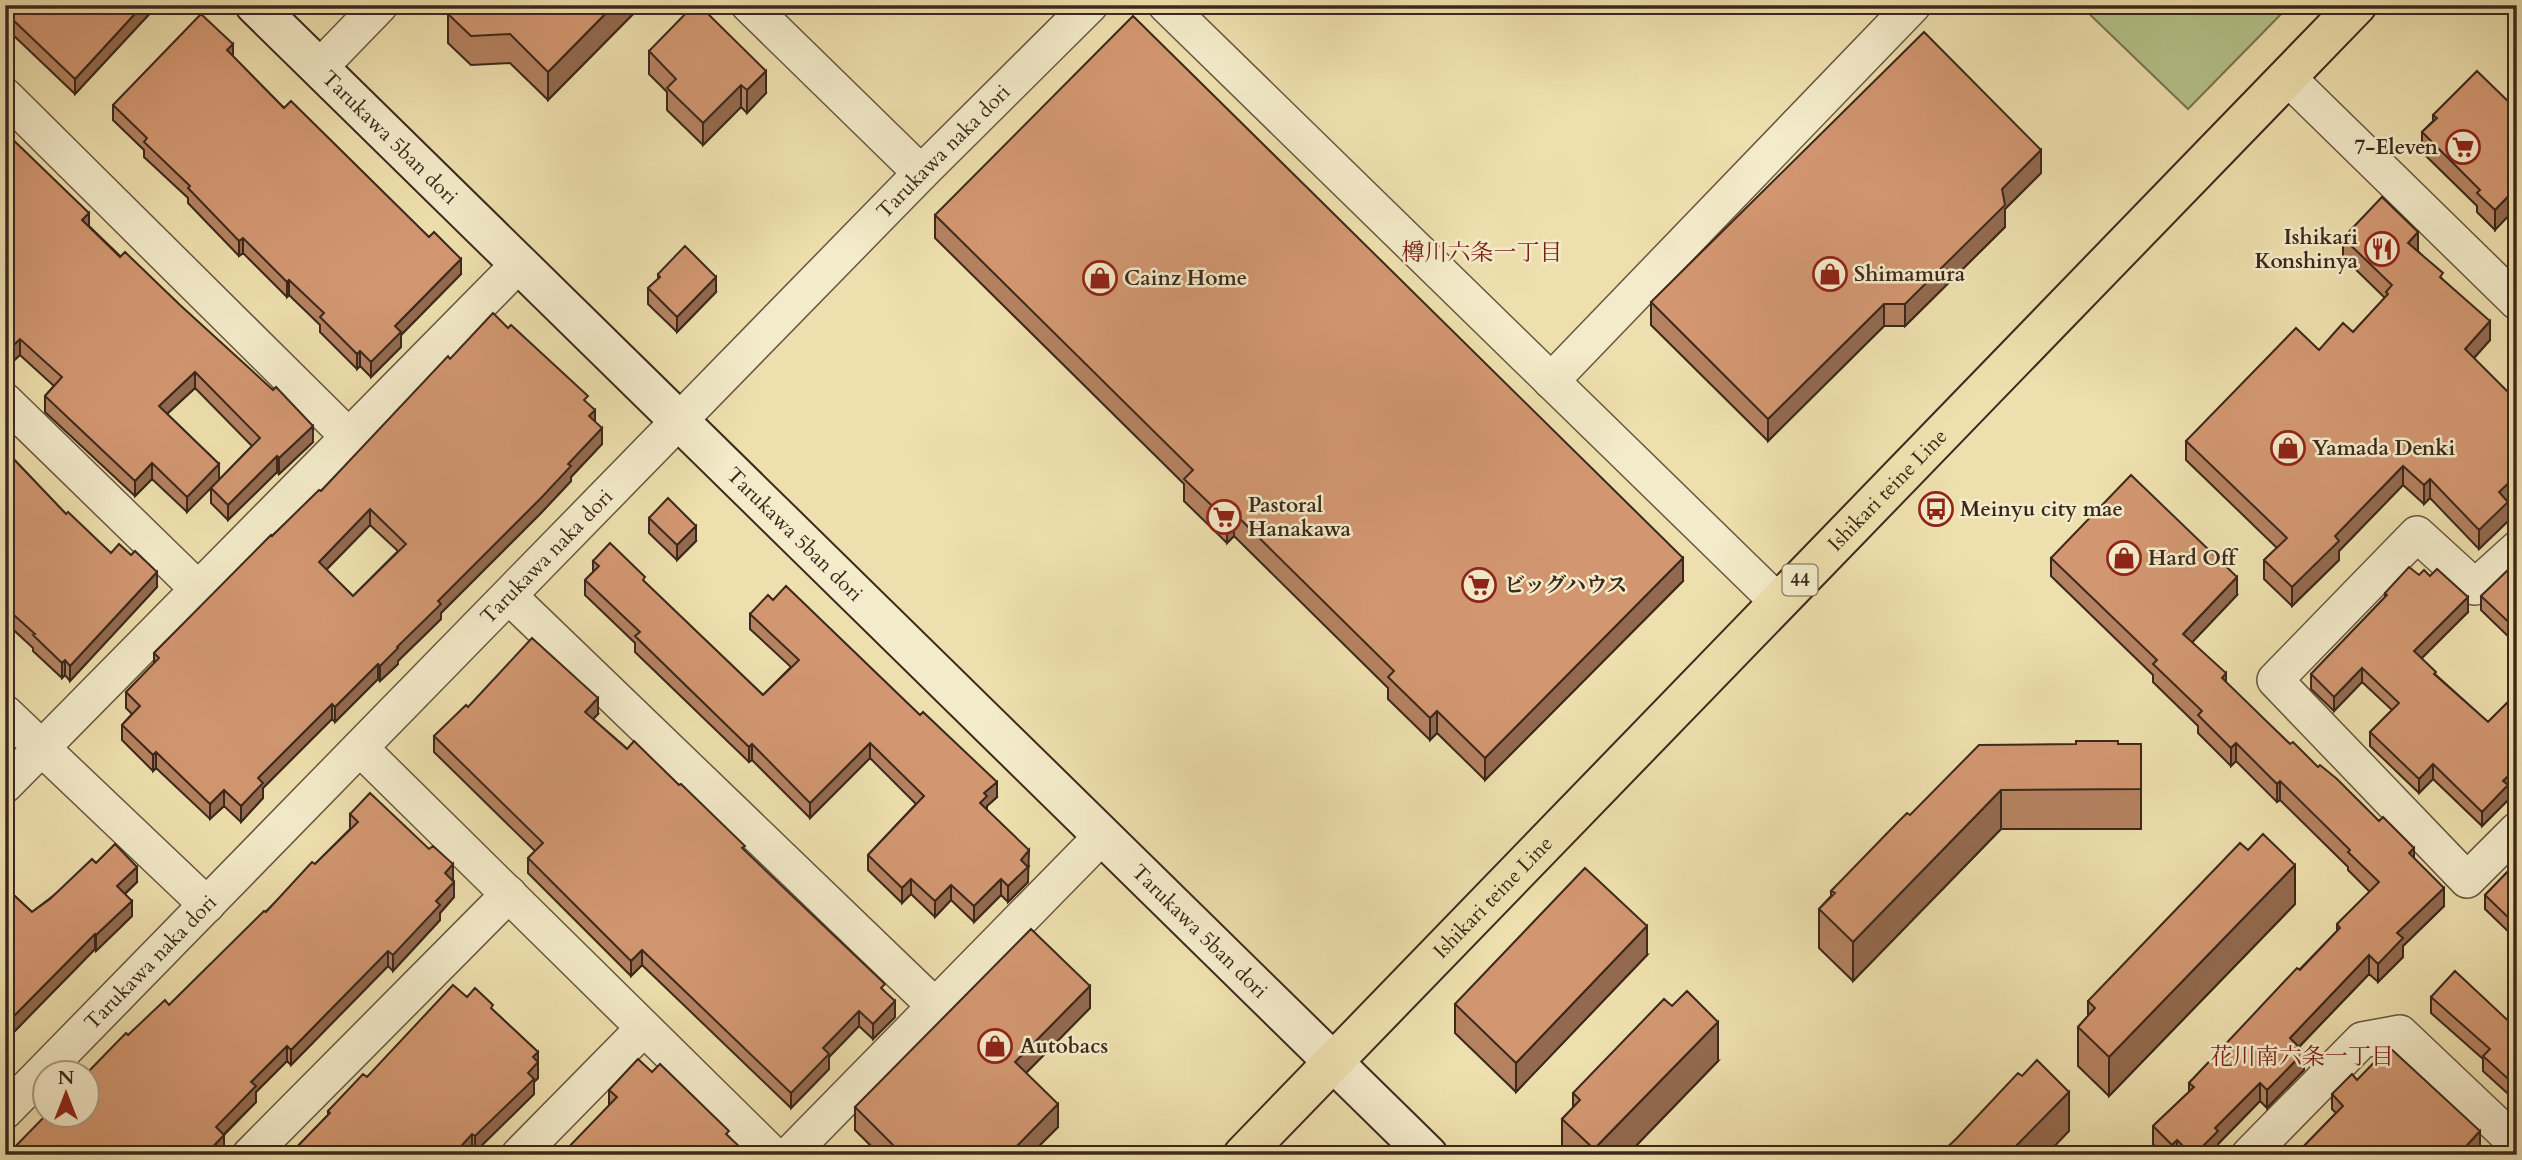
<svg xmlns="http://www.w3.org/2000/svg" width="2522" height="1160" font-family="Cardo,'Noto Serif JP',serif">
  <rect width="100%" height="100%" fill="#eee0ae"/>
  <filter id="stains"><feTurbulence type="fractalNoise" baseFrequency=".00286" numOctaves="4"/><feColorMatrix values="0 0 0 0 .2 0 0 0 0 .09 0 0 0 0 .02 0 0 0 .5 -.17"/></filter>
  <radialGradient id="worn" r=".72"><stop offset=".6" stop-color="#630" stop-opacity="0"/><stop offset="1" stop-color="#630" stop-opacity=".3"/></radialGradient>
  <path fill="#b6c38c" stroke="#797654" stroke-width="2" d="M2080,5H2290L2188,109Z"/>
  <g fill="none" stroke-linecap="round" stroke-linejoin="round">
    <g stroke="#685640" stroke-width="38">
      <g id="street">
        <path d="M749,5L921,173"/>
        <path d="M1166,5L1779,603"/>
        <path d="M319,68L380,5"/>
        <path d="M2287,77L2517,302"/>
        <path d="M5,96L349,437"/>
        <path d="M1551,381L1913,5"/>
        <path d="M5,401L198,589"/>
        <path d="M2517,549L2475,587L2417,534L2275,680L2467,880L2517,830"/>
        <path d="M509,596L935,1006"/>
        <path d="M5,713L207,905"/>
        <path d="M360,748L773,1155"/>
        <path d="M5,785L519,264"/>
        <path id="s1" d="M5,1111L921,173L1090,5"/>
        <path d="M250,1155L509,894"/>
        <path d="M519,1155L644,1028"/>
        <path d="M789,1155L1102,836"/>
        <path d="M2249,1155L2362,1040L2400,1033L2517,1144"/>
      </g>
    </g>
    <g stroke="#3c281b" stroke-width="42">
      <g id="secondary">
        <path id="s2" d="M255,5L1428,1155"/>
      </g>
    </g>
    <g stroke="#3c281b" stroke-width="42">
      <g id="primary">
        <path id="s3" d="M1243,1155L2357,5"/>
      </g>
    </g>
    <use href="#street" stroke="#f4ebca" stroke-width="35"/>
    <use href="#secondary" stroke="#f4ebca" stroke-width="38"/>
    <use href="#primary" stroke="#eee0ae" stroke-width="38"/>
  </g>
  <path fill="#b58261" stroke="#3c281b" stroke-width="2" fill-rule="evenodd" d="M5,5H153V10L75,94L12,34L5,41Z
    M639,5V8L548,100L510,63L471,65L448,43V14Z
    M649,51L766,93L747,113L741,107L703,145L667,110V92L649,74Z
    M233,57L284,108L461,274L401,335V347L371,377L360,366L357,369L320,332V325L289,295L287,297L243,253L239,256L188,203V198L144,157V150L113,120V105Z
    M2517,110L2495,230L2477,212V206L2422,152V132L2433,121V115Z
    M5,132L89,226L313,442L279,474L277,472L228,520L211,503V488L252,446L195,388L167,414L219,464L187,512L152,479L135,496L45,412V396L54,386L20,355Z
    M2041,173L2005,209V227L1905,326H1884L1768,441L1651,325V302Z
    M935,215L1683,581L1485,780L1437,733L1430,740L1388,699V688L1234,536L1227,543L1184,501V484L935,238Z
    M2343,238L2418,251L2443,280L2490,340L2474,358L2508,502V521L2479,549L2430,498L2424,504L2403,485L2339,551V560L2292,606L2264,579V560L2277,548L2186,460V441L2319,350L2353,332L2385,298L2343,257Z
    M658,274L716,292L677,332L648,304V288L658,279Z
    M450,359L588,404L602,444L571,477V481L541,513L441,613V619L398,661V664L380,681L378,679L335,722L332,719L263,788V798L241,822L224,806L210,819L156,768L153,771L122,740V725L132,714L126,708V692L154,664V653L272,536L321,491ZM370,525L398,551L353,596L326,570Z
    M5,450L66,514L111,553L157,587L70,681L65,675L62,678L33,651V648L5,622Z
    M649,518L696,541L677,560L649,533Z
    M2051,558L2237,595L2192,642L2226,683L2290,744L2414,858L2444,906L2403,946V957L2378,982L2369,974L2299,1047L2304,1070L2267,1108L2260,1101L2218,1144V1150L2212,1155H2163L2153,1144V1126L2189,1092V1083L2337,931V924L2370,892L2348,870V867L2280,800L2277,802L2236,761L2231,766L2198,733V726L2153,682V675L2051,576Z
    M593,561L645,583L763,695L791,667L750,629V614L997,797L987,806V810L1029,866L1028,867V882L1008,902L1001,895L974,922L951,900L935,917L911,894L902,903L868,870V855L916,804L870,758L810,818L752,760L749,762L635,652V643L585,595V580L593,572Z
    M2517,571V645L2481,610V596Z
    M2419,575L2468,612L2421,658L2436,675L2488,722L2517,693V781L2508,791V800L2482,826L2433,779L2419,793L2370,746V732L2392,710L2362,682L2334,711L2311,689V674L2385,597V593Z
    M468,707L598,714L593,719L745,851L885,992L895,1017L873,1039L859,1026L829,1057V1069L791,1108L642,965L631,976L528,873V858L535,851L434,752V736Z
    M2118,744H2141V829H2001L1853,981L1819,948V909L1831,896V891L1910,815Z
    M350,814L453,880L454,897L440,913V920L393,971L388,966L291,1065L287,1061L256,1092V1102L224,1135V1151L220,1155H7L128,1035L169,1005L315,864L350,829Z
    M2517,862V940L2485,909V895Z
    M96,863L137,882L125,894L132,916L96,951L95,949L5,1041V887L32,912Z
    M2295,904L2109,1096L2078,1066V1027L2088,1016V1001Z
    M1647,955L1516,1092L1455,1033V1004Z
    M467,997L493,1010L538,1052V1078L534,1082V1094L475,1152L472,1150L468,1155H289L328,1115V1111L367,1077Z
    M2431,997L2517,1029V1102L2483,1071V1059L2431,1013Z
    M1090,1008L1026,1073L1058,1127L1030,1155H880L855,1130V1107Z
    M1718,1061L1627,1155H1562V1119L1573,1108V1093Z
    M652,1072L729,1137L742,1155L609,1105V1090Z
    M2357,1080L2480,1146L2472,1155H2301V1149L2336,1113L2332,1109V1094Z"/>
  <path fill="#936a4f" stroke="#3c281b" stroke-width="2" d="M143,5H153V10L75,94V79Z
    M614,5H639V8L548,100V72Z
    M12,19V34L5,41V26Z
    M233,44V59L227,50Z
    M766,71V93L747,113V90Z
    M741,85V107L703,145V123Z
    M2041,150V173L2005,209V227L1905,326V304L2002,189Z
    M2517,187V207L2495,230V210Z
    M89,213V228L82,220Z
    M2418,232V252L2408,243Z
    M243,238V253L239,256V241Z
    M461,259V274L401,335V347L371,377V362L395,326Z
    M716,277V292L677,332V317Z
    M289,280V295L287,297V282Z
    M1884,304V326L1768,441V419Z
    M2490,321V340L2465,368V349Z
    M20,339V355L5,369V353Z
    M360,351V366L357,369V354Z
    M195,372V388L159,421V406Z
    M595,410V425L589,416Z
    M313,426V442L279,474V458Z
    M602,428V444L571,477V481L541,513L441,613V619L398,661V664L380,681V666L438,601Z
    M277,456V472L228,520V505Z
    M152,463V479L135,496V481Z
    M219,464V480L187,512V497Z
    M2403,466V485L2339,551V560L2292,606V587L2335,536Z
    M2517,475V494L2508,502V521L2479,549V530L2499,492Z
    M2430,479V498L2424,504V485Z
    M370,509V525L319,577V562Z
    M1234,513V536L1227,543V520Z
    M696,526V541L677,560V545Z
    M1683,558V581L1485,780V758Z
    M157,572V587L70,681V666Z
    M2237,577V595L2183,652V634Z
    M2468,597V612L2414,666V651Z
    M65,660V675L62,678V663Z
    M378,664V679L335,722V707Z
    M2362,668V682L2334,711V697Z
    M2226,673V691L2222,678Z
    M598,698V714L585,727V712Z
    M332,704V719L263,788V798L241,822V806L258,778Z
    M1437,711V733L1430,740V718Z
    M870,743V758L810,818V803Z
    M2236,743V761L2231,766V748Z
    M752,744V760L749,762V747Z
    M156,752V768L153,771V755Z
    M2433,764V779L2419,793V779Z
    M2517,767V781L2508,791V800L2482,826V812L2503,781Z
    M2280,781V800L2277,802V784Z
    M997,782V797L987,806V811L980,803L984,793Z
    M224,790V806L210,819V804Z
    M2001,790V829L1853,981V942Z
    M2414,848V866L2409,853Z
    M1029,850L1028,882L1008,902V886L1021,860Z
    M453,864V880L445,888V873Z
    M2295,865V904L2109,1096V1057Z
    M137,867V882L117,901V886Z
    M911,879V894L902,903V888Z
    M1001,879V895L974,922V906Z
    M454,882V897L440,913V920L393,971V955L436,901Z
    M951,885V900L935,917V901Z
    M2444,888V906L2403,946V957L2378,982V964L2397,933Z
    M132,901V916L96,951V935Z
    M1647,926V955L1516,1092V1063Z
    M95,934V949L5,1041V1025Z
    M642,950V965L631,976V961Z
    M388,951V966L291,1065V1050Z
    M2369,955V974L2290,1056V1038Z
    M1090,986V1008L1015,1084V1062Z
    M895,1001V1017L873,1039V1024Z
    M859,1011V1026L829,1057V1069L791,1108V1093L823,1048Z
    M1718,1022V1061L1627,1155H1594V1149Z
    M287,1046V1061L256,1092V1102L216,1142V1127L251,1082Z
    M538,1052V1078L534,1082V1094L475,1152V1136L528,1073L533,1057Z
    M2304,1052V1070L2267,1108V1090Z
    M2260,1083V1101L2218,1144V1150L2212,1155H2194L2215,1128Z
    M2069,1092V1131L2046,1155H2007Z
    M1058,1104V1127L1030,1155H1008Z
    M2480,1131V1146L2472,1155H2458Z
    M472,1134V1150L468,1155H453Z
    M224,1135V1151L220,1155H205Z
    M2177,1140V1155H2172V1145Z"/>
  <path fill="#d29771" stroke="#3c281b" stroke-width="2" fill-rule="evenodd" d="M5,5H143L75,79L12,19L5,26Z
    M457,5H614L548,72L510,34L471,36L448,14Z
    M694,5H699L766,71L747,90L741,85L703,123L667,88L676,79L649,51Z
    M201,14L233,44L227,50L284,108L291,101L429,237L434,232L461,259L395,326L401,332L371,362L360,351L357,354L320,317L324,313L289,280L287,282L243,238L239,241L188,188L190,186L144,142L147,138L113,105Z
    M1133,16L1683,558L1485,758L1437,711L1430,718L1388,677L1394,671L1234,513L1227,520L1184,479L1193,470L935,215Z
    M1924,32L2041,150L2002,189L2005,205L1905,304H1884L1768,419L1651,302Z
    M2477,71L2517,110V187L2495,210L2477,193L2480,190L2422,132L2437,118L2433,115Z
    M5,132L89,213L82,220L120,257L125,252L180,305L273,390L276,387L313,426L279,458L277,456L228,505L211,488L260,438L195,372L159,406L219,464L187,497L152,463L135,481L45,396L62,377L20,339L5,353Z
    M2382,197L2418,232L2408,243L2443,273L2440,277L2490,321L2465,349L2517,401V475L2499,492L2508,502L2479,530L2430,479L2424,485L2403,466L2335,536L2339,541L2292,587L2264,560L2287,538L2186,441L2296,328L2319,350L2343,323L2353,332L2388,294L2386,292L2392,285L2343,238Z
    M685,246L716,277L677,317L648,288L660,277L658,274Z
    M493,313L508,328L511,325L588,396L584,400L595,410L589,416L602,428L568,464L571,466L541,498L438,601L441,604L397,647L398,648L380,666L378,664L335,707L332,704L258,778L263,783L241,806L224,790L210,804L156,752L153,755L122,725L140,706L126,692L159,658L154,653L271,535L272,536L319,490L321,491L448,356L450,359ZM370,509L406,544L353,596L319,562Z
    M5,450L66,514L68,512L111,553L119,544L131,555L135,551L157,572L70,666L65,660L62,663L33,635L35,634L5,607Z
    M2131,475L2237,577L2183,634L2226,673L2222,678L2290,744L2293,742L2318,767L2320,765L2337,779L2379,821L2383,817L2414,848L2409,853L2444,888L2397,933L2403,938L2378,964L2369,955L2290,1038L2304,1052L2267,1090L2260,1083L2215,1128L2218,1131L2194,1155H2192L2177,1140L2172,1145L2153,1126L2194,1087L2189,1083L2297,968L2300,970L2340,928L2337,924L2379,882L2348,852L2350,850L2280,781L2277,784L2236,743L2231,748L2198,715L2202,711L2153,664L2157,660L2051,558Z
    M668,498L696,526L677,545L649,518Z
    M610,543L645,577L643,580L763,695L799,660L750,614L768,595L773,600L786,586L920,715L923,712L997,782L984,793L987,796L980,803L1029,850L1021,860L1028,867L1008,886L1001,879L974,906L951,885L935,901L911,879L902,888L868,855L924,796L870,743L810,803L752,744L749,747L635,636L640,632L585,580L599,566L593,561Z
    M2512,566L2517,571V630L2481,596Z
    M2409,567L2419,575L2424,570L2430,576L2437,569L2468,597L2414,651L2436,672L2434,674L2488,722L2517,693V767L2503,781L2508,785L2482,812L2433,764L2419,779L2370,732L2399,703L2362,668L2334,697L2311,674L2387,595L2385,593Z
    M532,638L598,698L585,712L627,749L634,741L679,785L681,784L745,846L742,848L885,984L881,988L895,1001L873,1024L859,1011L823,1048L829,1054L791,1093L642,950L631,961L528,858L543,843L434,736L466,705L468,707Z
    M2076,741H2118V744H2141V789L2001,790L1853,942L1819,909L1835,893L1831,891L1898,822L1907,813L1910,815L1979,745L2076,744Z
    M370,793L429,849L433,846L453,864L445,873L454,882L436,901L440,905L393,955L388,951L291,1050L287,1046L251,1082L256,1086L216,1127L224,1135L205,1155H7L46,1115H88L87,1073L126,1033L128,1035L165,1000L169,1005L264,911L266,912L312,862L315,864L358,822L350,814Z
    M2263,834L2295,865L2109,1057L2078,1027L2095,1008L2088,1001L2240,843L2248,850Z
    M115,844L137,867L117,886L132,901L96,935L95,934L5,1025V887L32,912L50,899L92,859L96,863Z
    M2517,862V926L2485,895Z
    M1585,868L1647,926L1516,1063L1455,1004Z
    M1031,929L1090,986L1015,1062L1058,1104L1008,1155H903L855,1107Z
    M2455,971L2517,1029V1087L2483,1056L2490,1049L2431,997Z
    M453,985L467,997L475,988L493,1005L491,1008L538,1052L533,1057L538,1062L528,1073L534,1079L475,1136L472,1134L453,1155H289L330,1113L328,1111L363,1074L367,1077Z
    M1687,991L1718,1022L1594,1149L1562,1119L1580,1100L1573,1093L1664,999L1672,1006Z
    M2389,1047L2480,1131L2458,1155H2307L2301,1149L2343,1106L2332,1094L2352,1074L2357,1080Z
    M638,1059L652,1072L660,1064L729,1131L726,1134L742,1149L737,1155H561L617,1097L609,1090Z
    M2037,1060L2069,1092L2007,1155H1939L1957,1138L2018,1073L2022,1076Z
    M1331,1150L1336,1155H1326Z"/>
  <defs>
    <g id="supermarket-ring" transform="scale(1.75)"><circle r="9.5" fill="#f4ebca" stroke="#8f2418" stroke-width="1.5"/><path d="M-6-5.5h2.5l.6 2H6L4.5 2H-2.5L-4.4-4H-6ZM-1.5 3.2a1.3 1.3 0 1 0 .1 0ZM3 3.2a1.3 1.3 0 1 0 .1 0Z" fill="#8f2418"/></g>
    <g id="restaurant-ring" transform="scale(1.75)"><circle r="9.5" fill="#f4ebca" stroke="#8f2418" stroke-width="1.5"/><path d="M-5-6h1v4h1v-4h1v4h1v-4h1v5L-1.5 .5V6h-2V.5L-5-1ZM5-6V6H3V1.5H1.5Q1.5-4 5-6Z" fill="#8f2418"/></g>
    <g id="shop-ring" transform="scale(1.75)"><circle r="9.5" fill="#f4ebca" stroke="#8f2418" stroke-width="1.5"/><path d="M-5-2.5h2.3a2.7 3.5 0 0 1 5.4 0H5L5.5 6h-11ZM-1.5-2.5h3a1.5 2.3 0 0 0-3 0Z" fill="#8f2418"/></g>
    <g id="bus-ring" transform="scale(1.75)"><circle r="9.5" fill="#f4ebca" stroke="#8f2418" stroke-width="1.5"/><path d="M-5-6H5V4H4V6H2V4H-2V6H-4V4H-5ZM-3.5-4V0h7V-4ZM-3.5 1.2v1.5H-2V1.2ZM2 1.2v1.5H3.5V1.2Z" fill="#8f2418"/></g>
  </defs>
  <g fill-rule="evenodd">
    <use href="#supermarket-ring" x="2463" y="147"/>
    <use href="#restaurant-ring" x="2382" y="249"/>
    <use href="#shop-ring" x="1830" y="274"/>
    <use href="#shop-ring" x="1100" y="278"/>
    <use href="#shop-ring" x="2288" y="448"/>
    <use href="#bus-ring" x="1936" y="509"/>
    <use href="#supermarket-ring" x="1224" y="517"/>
    <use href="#shop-ring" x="2124" y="558"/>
    <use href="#supermarket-ring" x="1479" y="585"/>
    <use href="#shop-ring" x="995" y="1046"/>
  </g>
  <g text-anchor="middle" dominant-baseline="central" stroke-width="5" stroke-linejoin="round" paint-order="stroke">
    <rect fill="#f4ebca" stroke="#736250" stroke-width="2" x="1782.5" y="564.5" width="35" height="31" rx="5"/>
    <g font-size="19" font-weight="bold" fill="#3c281b">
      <text x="1800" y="580">44</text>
    </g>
    <g font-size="21" fill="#3c281b" stroke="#f4ebca">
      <text stroke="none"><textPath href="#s2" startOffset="189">Tarukawa 5ban dori</textPath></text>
      <text stroke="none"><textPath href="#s1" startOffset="1342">Tarukawa naka dori</textPath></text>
      <text stroke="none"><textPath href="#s3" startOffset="926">Ishikari teine Line</textPath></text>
      <text stroke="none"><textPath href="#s2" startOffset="756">Tarukawa 5ban dori</textPath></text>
      <text stroke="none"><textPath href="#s1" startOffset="775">Tarukawa naka dori</textPath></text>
      <text stroke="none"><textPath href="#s3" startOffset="359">Ishikari teine Line</textPath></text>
      <text stroke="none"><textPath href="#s2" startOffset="1323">Tarukawa 5ban dori</textPath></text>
      <text stroke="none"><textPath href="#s1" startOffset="208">Tarukawa naka dori</textPath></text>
    </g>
    <g font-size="21" font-weight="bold" fill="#3c281b" stroke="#f4ebca" text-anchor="start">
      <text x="2438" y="147" text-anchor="end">7-Eleven</text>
      <text x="2358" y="237" text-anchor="end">Ishikari<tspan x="2358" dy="24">Konshinya</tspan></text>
      <text x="1854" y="274">Shimamura</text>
      <text x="1124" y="278">Cainz Home</text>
      <text x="2312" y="448">Yamada Denki</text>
      <text x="1248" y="505">Pastoral<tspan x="1248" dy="24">Hanakawa</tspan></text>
      <text x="1960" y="509">Meinyu city mae</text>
      <text x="2148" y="558">Hard Off</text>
      <text x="1504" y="585">ビッグハウス</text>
      <text x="1020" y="1046">Autobacs</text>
    </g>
    <g font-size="23" fill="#7a1f14" stroke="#f4ebca">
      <text x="1482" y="252">樽川六条一丁目</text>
      <text x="2302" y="1056">花川南六条一丁目</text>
    </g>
  </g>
  <rect width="2522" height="1160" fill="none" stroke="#eee0ae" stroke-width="28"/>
  <rect x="7" y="7" width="2508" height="1146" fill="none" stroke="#3c281b" stroke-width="3.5"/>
  <rect x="14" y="14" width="2494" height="1132" fill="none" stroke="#3c281b" stroke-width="2"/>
  <g transform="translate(66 1094)"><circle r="33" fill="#f4ebca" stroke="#aa9d84" stroke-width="2"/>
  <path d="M0-5L12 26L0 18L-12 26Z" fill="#8f2418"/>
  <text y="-10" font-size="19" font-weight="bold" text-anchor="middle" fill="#3c281b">N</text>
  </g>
  <rect width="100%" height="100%" filter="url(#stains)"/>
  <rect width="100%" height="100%" fill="url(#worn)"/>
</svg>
